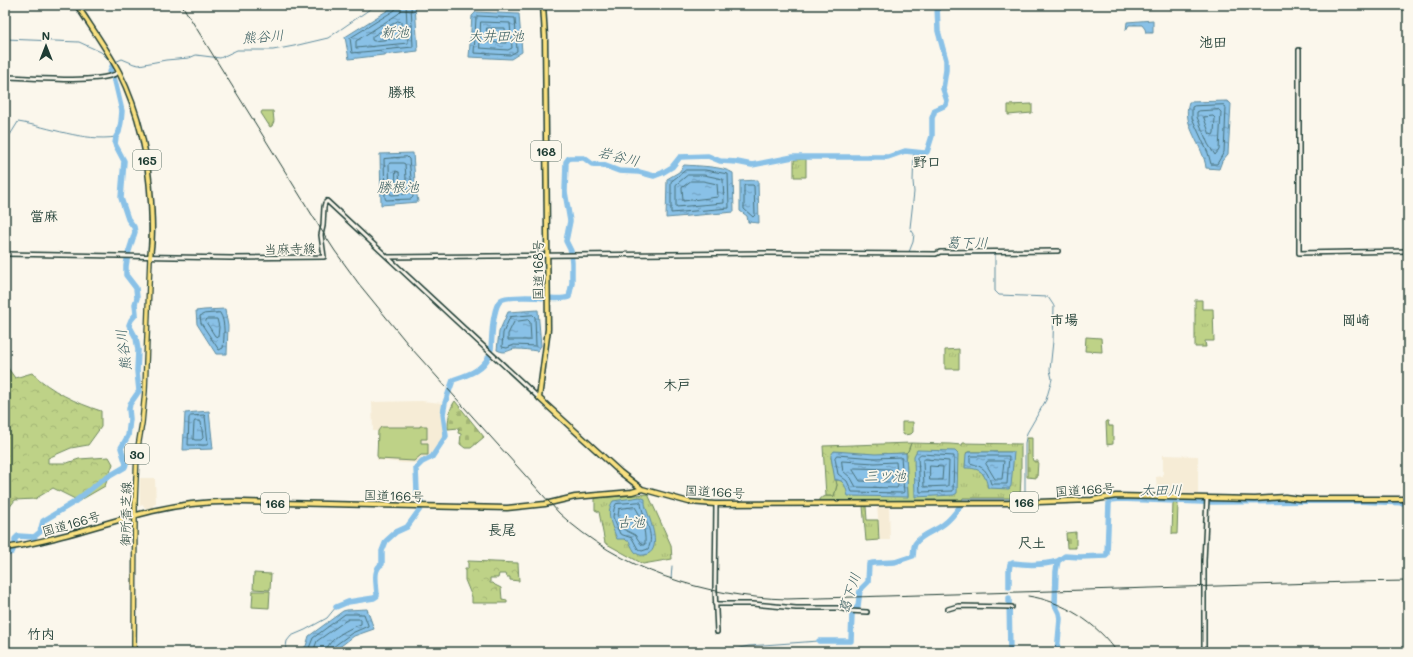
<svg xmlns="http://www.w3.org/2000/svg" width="1413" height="657" font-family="Mali,'Klee One',sans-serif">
  <defs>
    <pattern id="grass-tufts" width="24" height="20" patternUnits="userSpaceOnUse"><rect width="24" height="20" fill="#bed287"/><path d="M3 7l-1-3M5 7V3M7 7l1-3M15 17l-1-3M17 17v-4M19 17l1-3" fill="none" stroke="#a3b575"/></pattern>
    <pattern id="forest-crowns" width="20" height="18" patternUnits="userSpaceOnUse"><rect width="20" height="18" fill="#bed287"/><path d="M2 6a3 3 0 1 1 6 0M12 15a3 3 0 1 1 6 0" fill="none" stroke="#a3b575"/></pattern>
    <pattern id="cemetery-stones" width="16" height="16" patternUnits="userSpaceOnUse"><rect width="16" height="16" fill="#bed287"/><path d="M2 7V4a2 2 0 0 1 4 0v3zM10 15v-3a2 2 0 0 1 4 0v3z" fill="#a3b575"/></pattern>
    <pattern id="water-ripples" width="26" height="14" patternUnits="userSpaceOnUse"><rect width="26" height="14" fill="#89c1e7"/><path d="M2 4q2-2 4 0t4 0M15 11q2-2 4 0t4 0" fill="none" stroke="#6f9ebc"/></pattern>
  </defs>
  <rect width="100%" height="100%" fill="#fbf7ec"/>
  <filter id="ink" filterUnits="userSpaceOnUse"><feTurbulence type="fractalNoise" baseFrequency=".025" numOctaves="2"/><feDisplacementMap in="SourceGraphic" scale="8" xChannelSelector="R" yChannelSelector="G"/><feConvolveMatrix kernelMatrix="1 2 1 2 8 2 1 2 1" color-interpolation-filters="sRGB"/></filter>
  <g filter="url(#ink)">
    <path fill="#f6ecd6" d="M421,401L443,403L444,424L446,436L432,455L418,463H404L377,460V431H373L372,402Z
      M1163,455L1198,456V495L1157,493L1156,477L1163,476Z
      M140,478H155L156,504L153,505L154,508L146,509L143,505L140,506Z
      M1402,480H1408V497H1402Z
      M877,506H889L890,540H880Z"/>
    <path fill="url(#grass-tufts)" stroke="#6e885e" fill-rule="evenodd" d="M1032,104V113L1008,115V105Z
      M262,111H273L274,121L272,126L270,127L261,113Z
      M806,159V177H794V160Z
      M1195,300H1202V309H1213L1214,341H1205L1206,347H1195Z
      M1086,337L1101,338L1102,352L1085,351Z
      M959,349V369H945V350Z
      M1106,421H1108L1109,426H1113V444L1107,445Z
      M902,422H913V432L911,434L904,435L902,432Z
      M911,443L950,444L962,445L963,443L1021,444V476L1020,497L1018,498H963L962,500L819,501V499L826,496H834L837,485L835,480H841L844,483L908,496L906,453L908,451ZM968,452H1014L986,479L981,471L975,468L966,453Z
      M648,494L671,545L672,559L643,564L605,543L599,512L595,510V498Z
      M1173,503H1178L1177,534H1172Z
      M863,506H866L867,520H878L879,540L866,541Z"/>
    <path fill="url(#forest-crowns)" stroke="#6e885e" d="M5,364L15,378L32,373C51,391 76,403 101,411V427L88,445L71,448L48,458V463H67L79,459L109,457L113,464L105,486L79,501L53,488L35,499L15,500L9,508L8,531L5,533Z
      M911,443L908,451L906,453L831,457L837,485L834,496H826L823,446Z
      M468,561L518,563L519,581L510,580V577H507L506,574H499L498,578H490V583H493L495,585L501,588L502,599L507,600V603H472V597L465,580V569H468Z"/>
    <path fill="url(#cemetery-stones)" stroke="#6e885e" d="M455,401L484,437L471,448H465L460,444L461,434L458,433L459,428L448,429C448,420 449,409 455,401Z
      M1027,438H1032V457L1033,461H1038L1037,478L1027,477Z
      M1076,532V548H1067L1066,533Z"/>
    <path fill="#bed287" stroke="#6e885e" d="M420,426H427V439H421V443H428V455H421L414,461L379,459L377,456L378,431L381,427H420Z
      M254,573L271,574L270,590L253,589Z
      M253,591H270L269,608L252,607Z"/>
    <path fill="url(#water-ripples)" stroke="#5f8c9f" d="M396,5H415L418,51L349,59L345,37Z
      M476,12L519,14L522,52L511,59L469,57L472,16Z
      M1153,20V33H1146L1145,29L1142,25H1129L1126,30L1127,22Z
      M1228,101L1231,104L1228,154L1222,161L1219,169L1206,168C1204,146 1181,125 1189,102Z
      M413,153L415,182L418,202L381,205L380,154Z
      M684,165C696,166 723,166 733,173L734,212L666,218L667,179L679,172Z
      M758,180L759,223L748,222L747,216L740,211V181Z
      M225,309L228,326L227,354H216L197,324L196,311L204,310Z
      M538,310L541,346L537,351C530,350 523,349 516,349C508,349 507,355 497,350L499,332L508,312Z
      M209,411L213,449L183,450L185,413Z
      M917,450L955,451L958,454L957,493L954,495L915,497L914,456Z
      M834,451L875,454L906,453L908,497L848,496C846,489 845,479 835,480L831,457V455Z
      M968,452H1014L1011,486L1009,489L988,488C985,473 981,468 965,468L966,454Z
      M640,497L645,499C645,502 645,505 646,508C650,520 664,552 644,555C635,557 632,547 629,541H627L625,539H617C612,526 605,513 613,501Z
      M367,609L374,629L354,636L333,652H298L306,646L309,636L343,611L347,610Z"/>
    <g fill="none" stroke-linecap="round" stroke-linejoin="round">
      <path stroke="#49727c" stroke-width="1" d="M397,5L395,10L350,38L352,53L413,47L411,5
        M402,5L401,11L398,14L356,41V48L408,43L406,5
        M478,16L515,18L517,51L510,55L474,53L476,18Z
        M398,21L401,22V38L374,41L372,40V37Z
        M481,22L510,23L512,48L508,50L480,48Z
        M487,28H505L506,43L486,42Z
        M1224,105L1226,108L1224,152L1217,164H1211L1208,153L1192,118V107L1194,106Z
        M1219,110L1221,112L1219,150L1215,155L1208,144L1197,117V112L1199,111Z
        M1204,117L1213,116L1215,118L1214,133L1213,135L1210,134Z
        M407,157L409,159L413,197L411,199L386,200L385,198L384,159Z
        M390,163H403L405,164L407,192L406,194L392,195L390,194L389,165Z
        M686,170H705L728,174L729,208L671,213V182Z
        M396,171L399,172L400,187L399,188L396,187Z
        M688,175H704L723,179L724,203L676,207V185Z
        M691,181H703L717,184L718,197L683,201L682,188Z
        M746,185H753L754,186L755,215L753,217L744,209V186Z
        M220,313C226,322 224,338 223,348L219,350L201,323L200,316L204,314Z
        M533,315L535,317L536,346L514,345L507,348L502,347L503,333L510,317Z
        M207,319H217L219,327L218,337L215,336L206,322Z
        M528,320L530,322L531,340H508V334L514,322Z
        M191,416L204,415L205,416L208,443L207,445H188L189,418Z
        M195,421H199L201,422L203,438L201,440H195L193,439L194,423Z
        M921,454L954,456L953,491L920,492L918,457Z
        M837,455L875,458L901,457L904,492L902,493L852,492L847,481L838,474L835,458Z
        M971,456H1009L1007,484H991C987,470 984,467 970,463V458Z
        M925,459L949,461L948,486L924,487L923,461Z
        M842,461L875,463L896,462L898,486L897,488L856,487L851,478L843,471Z
        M988,461H1004L1002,479H995L986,464Z
        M930,466L943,467L942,480H930Z
        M855,468L890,469L892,470V480L890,482L860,481L853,470Z
        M639,502L641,503C642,517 656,534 648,549L642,551L638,549L632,538L620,534L613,517L614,509L616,504Z
        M635,507C641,515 646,532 645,543L644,545H642L635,535L623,529L618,516L619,509Z
        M305,652L309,648L313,638L345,614H364L368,625V626L352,633L333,647L331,652
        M313,652L317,641L348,619H361V624C350,628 327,639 326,652"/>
      <path stroke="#5f8c9f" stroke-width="1" d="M5,39L79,42L101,52L113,64
        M115,62L122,59L134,64L139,65L166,60L189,58L196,55L220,58L237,50H273L294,46L328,38L376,5
        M5,139L10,135L18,122C50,127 83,142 116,137
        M5,160L7,166L5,172
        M909,252L913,242L914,234L910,228L914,192L913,181L914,152
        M918,252H937
        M942,254H995V291L999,295L1048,297L1054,306L1053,341L1050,370L1052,379L1046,400L1027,433L1025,443V498
        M963,499H1019
        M671,580L672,566
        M285,652L287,641L291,636L305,630L327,618L336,607
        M720,652L749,646L819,641"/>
      <path stroke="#89c1e7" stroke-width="5.5" d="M491,349C492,338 492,307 501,300C507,296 536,297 544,298C553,298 561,300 569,297L572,283V263L571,251L566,241L570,221L565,192L566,162L569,158H584L592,164L603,165L619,171L639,172L654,176L662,173L672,167L680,157L708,156L720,161L737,162L752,165L793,157H888L905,151L924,153L927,152L932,136V118L935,110L946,105L947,101L943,89L946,70V60L938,31L937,5
        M15,543V539L18,536L34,537L40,532L43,521L73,503L101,481L125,467L126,464L121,448L128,436L130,419L129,409L130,404L139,391L137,371L138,350L136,338L129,325L131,320L136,314L135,304L137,298L136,288L126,275V266L128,254L135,232L134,227L128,219L121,198L124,161L115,144L116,137L119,132L121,122L122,111L115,81L110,71L113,64
        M5,555L12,552L13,550
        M1013,563C1027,565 1044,565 1058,561
        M1009,587V571L1010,564
        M1009,598L1010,652
        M336,607L348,602L374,598L377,596C377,586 372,569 382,564V551L386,541L396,532L407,527L420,509L421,503L417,492L416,468L422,462L432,457L446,436L443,414L445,403L453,380C467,375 482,371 489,356
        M819,641H851L852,614L858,606L860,590L868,582L869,564L873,563L895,562L913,556C914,552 913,548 915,544C921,534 936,531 944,524C951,519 956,512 961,505
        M1057,652L1060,619L1059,613L1055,605L1056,571L1058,561L1065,556L1080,557L1106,556L1107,554L1109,503L1111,500L1120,499L1203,502L1355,501L1408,503"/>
      <g stroke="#1f3d34" stroke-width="6">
        <path id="secondary" d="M1299,50V253L1408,251
          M5,77C29,77 101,85 119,72
          M5,254L231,258L324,257L321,235L323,226L324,207L325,203L327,201L539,398
          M388,257L764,253L936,254L940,252L1058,251
          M716,504L715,589L717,632
          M715,604H753L796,608H839L849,611L867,612
          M948,609L958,606L1012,607
          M1204,652V561L1207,498"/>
      </g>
      <g stroke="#1f3d34" stroke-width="6">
        <path id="primary" d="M134,652L135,502L137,453L142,423L145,391L150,257"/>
      </g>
      <g stroke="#1f3d34" stroke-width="7">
        <path id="highway" d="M77,5C91,27 107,49 119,72C140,114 148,156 151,202C152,221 153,238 150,257
          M543,5L545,37L548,329L539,398L620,472L642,489
          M5,548C55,541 103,523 152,511C182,504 213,501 243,502L507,508L545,504L575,497L632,492L642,489L689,502L715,504L1009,503L1092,500L1116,496L1255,499L1285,497L1300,499H1408"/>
      </g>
      <use href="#secondary" stroke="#fbf7ec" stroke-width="3"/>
      <use href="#primary" stroke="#fae180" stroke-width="3.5"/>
      <use href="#highway" stroke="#fae180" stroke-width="4"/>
      <path stroke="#1f3d34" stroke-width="1" d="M182,5L322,231L335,251L359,284L412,349L559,513C620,570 705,597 787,599L1350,582L1408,581
        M1028,596C1063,601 1097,623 1117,652"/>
    </g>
  </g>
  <g text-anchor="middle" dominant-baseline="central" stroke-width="3.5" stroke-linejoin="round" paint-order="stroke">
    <g fill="#fbf7ec" stroke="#61756b" stroke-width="1">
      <rect x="531" y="141" width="30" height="20" rx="3"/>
      <rect x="133" y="150" width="28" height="20" rx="3"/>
      <rect x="125" y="444" width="24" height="20" rx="3"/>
      <rect x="1010" y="492" width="28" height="20" rx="3"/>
      <rect x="261" y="493" width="28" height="20" rx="3"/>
    </g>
    <g font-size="12" font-weight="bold" fill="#1f3d34">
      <text x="546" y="151">168</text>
      <text x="147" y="160">165</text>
      <text x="137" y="454">30</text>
      <text x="1024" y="502">166</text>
      <text x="275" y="503">166</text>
    </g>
    <g font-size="13" fill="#1f3d34" stroke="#fbf7ec">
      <text transform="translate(290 248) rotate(-1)">当麻寺線</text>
      <text transform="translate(537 270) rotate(-90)">国道168号</text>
      <text transform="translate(1085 489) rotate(-4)">国道166号</text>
      <text transform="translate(715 491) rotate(3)">国道166号</text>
      <text transform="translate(394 495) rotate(2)">国道166号</text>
      <text transform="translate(125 514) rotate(-89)">御所香芝線</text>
      <text transform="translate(71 523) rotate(-16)">国道166号</text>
    </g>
    <g font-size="14" font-style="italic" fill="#3a5e61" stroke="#fbf7ec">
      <text x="395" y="31">新池</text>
      <text x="496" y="35">大井田池</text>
      <text transform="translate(263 36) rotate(-4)">熊谷川</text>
      <text transform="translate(619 156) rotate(14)">岩谷川</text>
      <text x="398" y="186">勝根池</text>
      <text transform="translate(967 242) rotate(1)">葛下川</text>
      <text transform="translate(123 350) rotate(-97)">熊谷川</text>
      <text x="885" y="475">三ツ池</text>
      <text x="1161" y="489">太田川</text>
      <text x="631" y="521">古池</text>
      <text transform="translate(849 593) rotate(-72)">葛下川</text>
    </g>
    <g font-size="14" font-weight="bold" fill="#1f3d34" stroke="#fbf7ec">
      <text x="1213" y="41">池田</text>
      <text x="402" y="91">勝根</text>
      <text x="927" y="161">野口</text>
      <text x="44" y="215">當麻</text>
      <text x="1064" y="319">市場</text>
      <text x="1356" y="319">岡崎</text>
      <text x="677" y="384">木戸</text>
      <text x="502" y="529">長尾</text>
      <text x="1032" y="542">尺土</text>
      <text x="41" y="633">竹内</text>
    </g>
  </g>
  <rect width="1413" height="657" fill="none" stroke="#fbf7ec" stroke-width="20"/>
  <rect x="10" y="10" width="1393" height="637" fill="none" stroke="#1f3d34" stroke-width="1.5" filter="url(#ink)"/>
  <g transform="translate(46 46)" stroke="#fbf7ec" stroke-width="3" paint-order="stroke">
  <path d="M0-3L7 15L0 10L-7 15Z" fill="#1f3d34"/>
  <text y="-6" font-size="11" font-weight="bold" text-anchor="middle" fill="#1f3d34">N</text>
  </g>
</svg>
